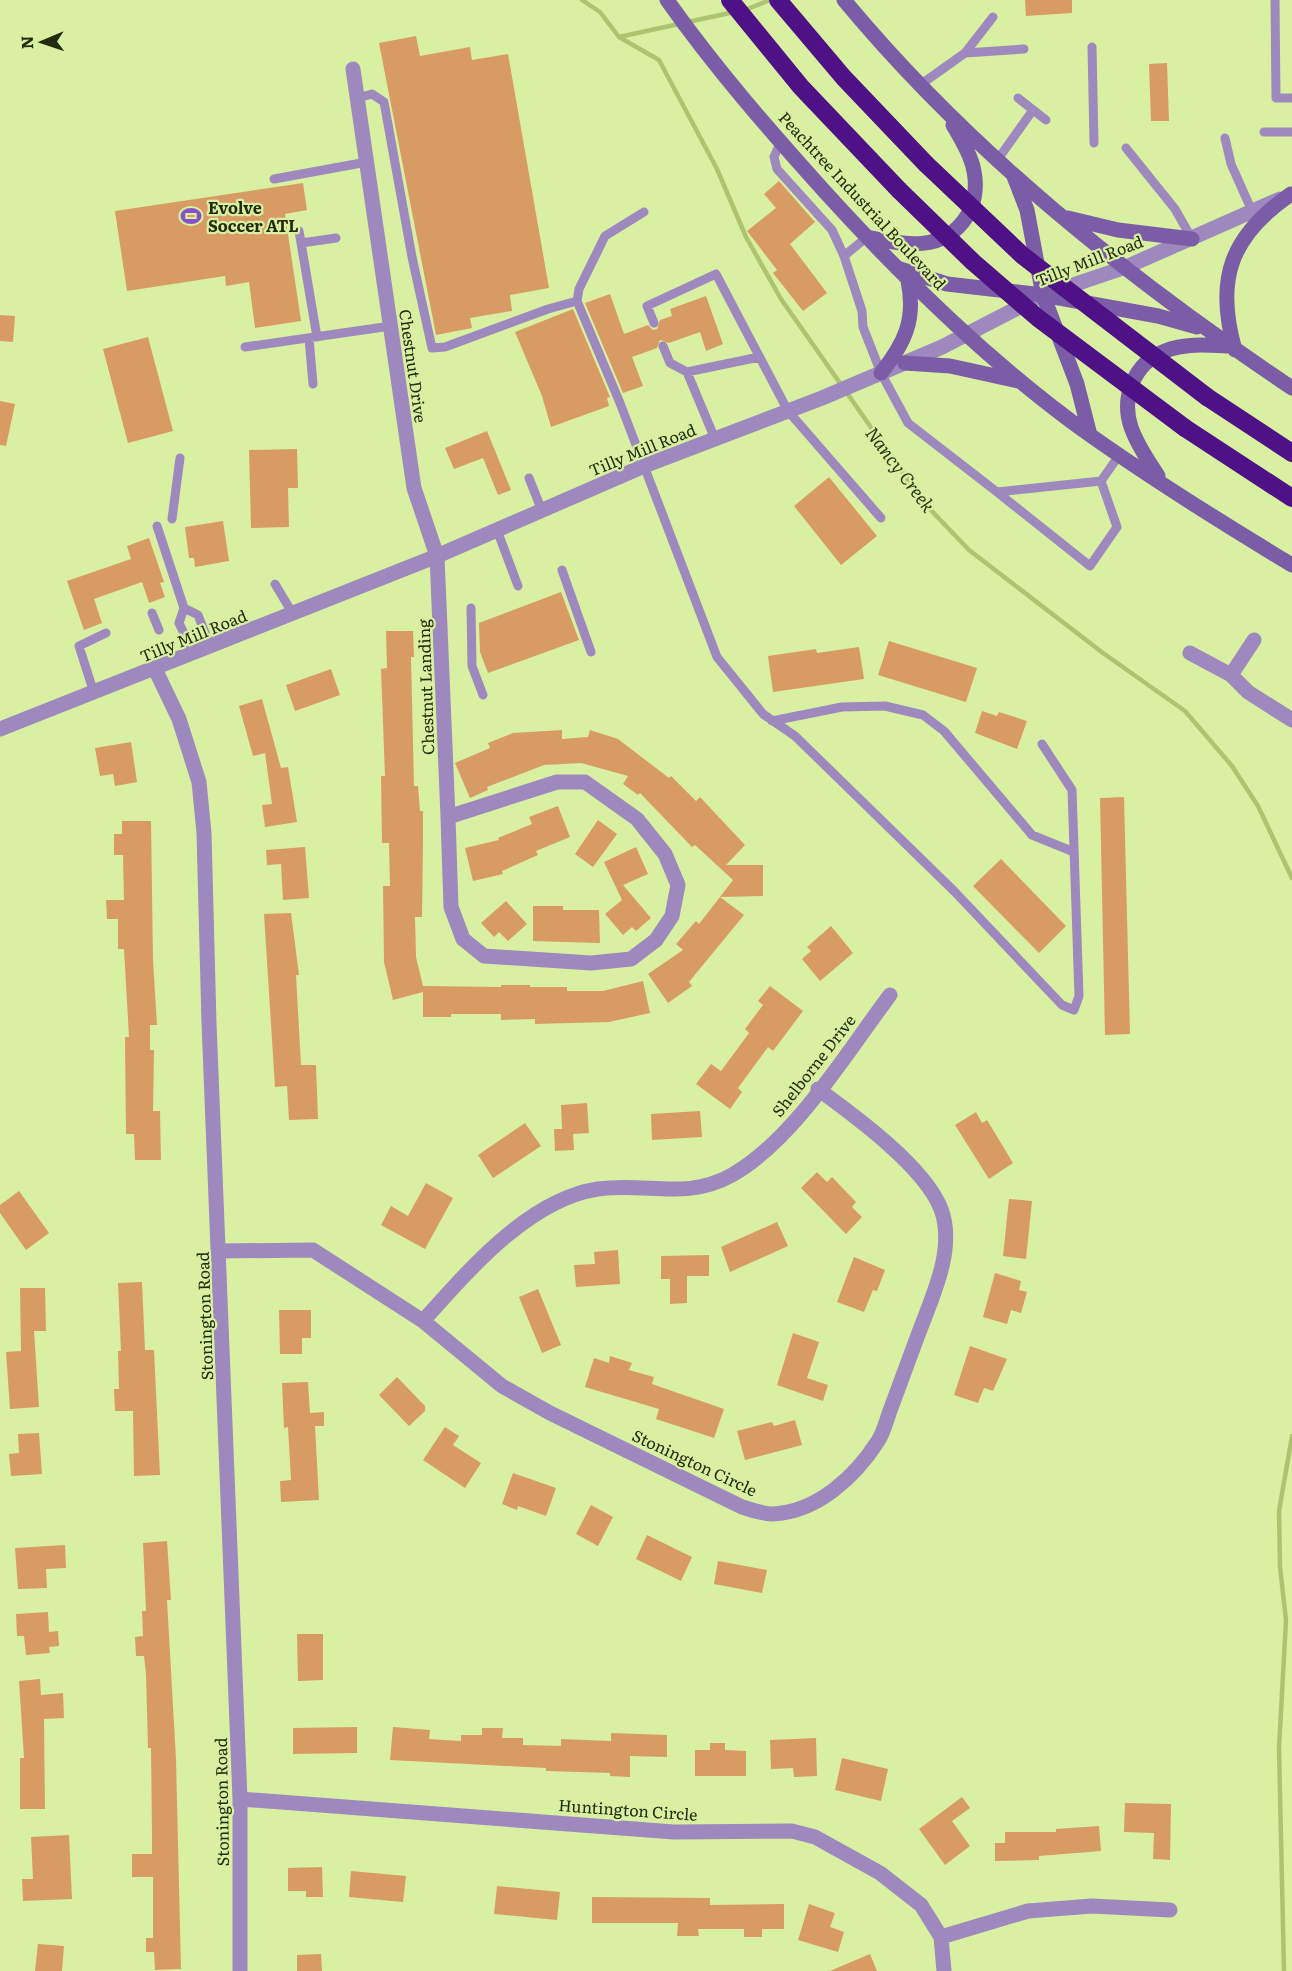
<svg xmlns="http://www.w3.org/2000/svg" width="1292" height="1971" font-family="Literata,serif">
  <rect width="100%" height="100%" fill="#d9f0a2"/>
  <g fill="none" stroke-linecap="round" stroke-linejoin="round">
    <path stroke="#acc36f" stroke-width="4.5" d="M582,0L600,12L619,37L659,60L717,169L746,237L781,299L924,503L969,550L1103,653L1185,711L1232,766L1258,806L1292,878
      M745,10L770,0
      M619,37L734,12
      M1284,1971L1279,1748L1286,1620L1280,1567L1279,1511L1292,1436"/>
  </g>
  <path fill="#d99b64" d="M1025,0H1072V13L1026,16Z
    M416,36L420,56L470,47L472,60L508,54L549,288L510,295L512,311L470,318L472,328L436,335L379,43Z
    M1167,63L1169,121H1151L1149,64Z
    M779,181L815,222L790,244L827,293L803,311L773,273L777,270L747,231L776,208L764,194Z
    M303,183L307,210L285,214L301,321L255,328L249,282L226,286L225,276L127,291L115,211Z
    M610,294L624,334L648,325L653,330L657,329L660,320L672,316L670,309L706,296L723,344L706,351L700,332L669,343L660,340L657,348L632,357L643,386L623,393L585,303Z
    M573,309L610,397L607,398L609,406L551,427L542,396L515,332Z
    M0,315L15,316L13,342L0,341Z
    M148,337L173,431L128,443L103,349Z
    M0,401L15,404L6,446L0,445Z
    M487,431L511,490L498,495L483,458L454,469L445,448Z
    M297,449L298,488H288L289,527L251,528L249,450Z
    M829,477L877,536L841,565L794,506Z
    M223,521L229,561L195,567L194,558H189L185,527Z
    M149,538L164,582L160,583L165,597L149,603L142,582L94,599L102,623L84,630L67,581L131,559L127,546Z
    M561,592L579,640L488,673L480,652L479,623Z
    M386,631H413L414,657H411L414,786H418L420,811H423V843L422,917H415L416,957L423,986L501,987V985H530V987H567V991H603L643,981L650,1013L609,1022L535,1024V1019L501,1020V1014H451V1017H423V992L393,1000L384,962L383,886H390L389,843H382L381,776H385L381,669L387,668Z
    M889,641L977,668L966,702L878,675Z
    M859,647L864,679L773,692L768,656L816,649L817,653Z
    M331,669L340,695L295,711L286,685Z
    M262,699L281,768L288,767L297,822L265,827L262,805L272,804L265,753L253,756L239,706Z
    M982,711L997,716L999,712L1027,721L1017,749L975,733Z
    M562,730V739L588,737L590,730L618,739L669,778L671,776L696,801L700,797L745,845L726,865H763V896L720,897L733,880L695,845L692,847L640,793L638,795L623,784L628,776L581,763L544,765L487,787L488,790L470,798L455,763L490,748L488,743L513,733Z
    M131,742L137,782L115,786L113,774L100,776L95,748Z
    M1124,797L1130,1034L1105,1035L1100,798Z
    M558,806L570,837L536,851L538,855L502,871L503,874L473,881L465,848L499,840L498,838L532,824L529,817Z
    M598,820L617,834L593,867L575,854Z
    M122,821H151L153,960L157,1025H150V1050H154L153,1111H160L161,1160H135L134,1134H126L125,1037H129L124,949H118V919H107L106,900H124L123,855H114V834H122Z
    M305,847L309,898L283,900L281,864L267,865L266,850Z
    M636,847L648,874L623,885L651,918L636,931L632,927L623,935L605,914L622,900L604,862Z
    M1001,859L1066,926L1039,953L973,886Z
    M720,897L744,915L689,982L692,986L668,1003L648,974L683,950L676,944L696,921L699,924Z
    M506,901L527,924L508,941L499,932L494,937L481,923Z
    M533,906H563V910H599L600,943L533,941Z
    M291,913L299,975H296L301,1065H316L318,1119L289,1120L287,1086L275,1087L264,914Z
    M831,926L853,953L820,981L802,959L811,951L807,947Z
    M770,986L803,1011L773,1051L768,1047L738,1088L742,1092L730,1109L696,1084L711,1064L721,1071L749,1033L745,1029L763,1005L758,1001Z
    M587,1103L589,1133L573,1134L574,1150L555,1151L554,1129H562L561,1105Z
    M700,1111L702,1137L652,1140L651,1114Z
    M976,1112L982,1123L987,1120L1013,1163L989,1179L955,1125Z
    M525,1123L541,1146L493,1178L478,1155Z
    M817,1172L827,1182L832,1177L856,1202L852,1207L862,1217L846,1234L801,1188Z
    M426,1183L453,1198L425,1249L381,1225L391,1206L408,1216Z
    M19,1191L49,1233L26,1250L0,1213V1205Z
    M1009,1199L1032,1201L1026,1259L1003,1256Z
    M777,1222L788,1246L730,1272L721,1247Z
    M618,1250L620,1284L576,1287L574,1265L595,1264L594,1252Z
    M709,1255V1276H687V1303L670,1304V1279H661V1256Z
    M854,1257L885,1270L877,1291L873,1290L864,1312L837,1302Z
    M995,1273L1021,1281L1019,1290L1027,1292L1021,1313L1011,1310L1007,1324L983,1317Z
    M142,1282L145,1350H154L160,1475L134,1476L133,1411H115L114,1389H119L118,1351H121L118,1283Z
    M20,1288H45L46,1331H34L39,1407L10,1409L6,1352L21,1351Z
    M538,1289L561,1345L542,1353L519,1297Z
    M279,1310H311V1338H302V1354H280Z
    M793,1333L819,1342L807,1378L828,1385L823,1401L777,1385Z
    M970,1346L1007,1359L993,1391L984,1388L978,1403L954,1395Z
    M610,1356L632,1363L629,1370L654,1377L652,1384L724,1409L714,1438L656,1419L659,1409L585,1387L594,1358L609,1363Z
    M397,1377L425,1406V1411L409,1426L379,1395Z
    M308,1382L310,1413L324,1412V1426H315L319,1500L281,1502L280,1481L291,1480L288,1427L284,1428L282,1383Z
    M795,1420L802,1445L745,1460L737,1431L772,1422L774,1426Z
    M445,1427L459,1436L453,1445L481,1463L465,1488L423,1460Z
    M39,1433L42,1474L11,1476L9,1454L19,1453L18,1434Z
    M513,1473L556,1488L546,1516L518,1506L517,1510L502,1504Z
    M591,1505L613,1517L598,1546L576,1534Z
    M647,1535L692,1557L681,1581L636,1559Z
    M167,1541L171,1600H167L176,1759L181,1969L155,1970L154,1952H146V1938H153V1877H132V1854H152V1833L151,1748H148L146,1674L144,1656H136L135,1637L143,1636L142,1611H146L143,1543Z
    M65,1545L66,1568L46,1569L47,1588L18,1589L15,1548Z
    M718,1561L767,1570L762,1593L714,1584Z
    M48,1612L49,1632L58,1631L59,1646L49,1647L50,1653L26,1655L24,1636H17L16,1614Z
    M297,1634H323V1680L298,1681Z
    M40,1679L41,1695L63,1693L64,1718L44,1719L45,1809H20V1758H24L19,1681Z
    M357,1727V1753L293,1754V1728Z
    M393,1727L430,1730L429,1739L461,1741V1735H482V1728H503L502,1738H523V1745L561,1746V1739L611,1741V1733L667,1735V1757L630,1756V1777L610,1776V1773L546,1771V1768L390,1760Z
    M816,1738L817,1776L794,1777L793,1768L771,1769L770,1740Z
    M710,1743H725V1750L746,1751V1776H695V1750H710Z
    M842,1758L888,1769L881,1801L835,1790Z
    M962,1797L970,1808L952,1821L970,1846L945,1865L919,1829Z
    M1125,1803L1171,1804L1170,1860L1153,1859L1154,1833L1124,1832Z
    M1099,1826L1101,1851L1039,1856V1860L995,1861V1843H1005V1832H1056V1829Z
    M69,1835L72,1899L23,1901L22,1879H33L31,1837Z
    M322,1867L323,1897H306V1891H288V1868Z
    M351,1871L406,1876L403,1902L349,1897Z
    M497,1886L560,1892L557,1920L494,1914Z
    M592,1897L710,1898V1905L784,1904V1929H762V1937H744V1929H698L699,1936H677L678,1923H592Z
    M809,1904L835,1913L830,1927L844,1932L838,1952L798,1940Z
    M38,1944L64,1946L62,1971H35Z
    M321,1954L322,1971H297V1955Z
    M870,1954L877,1971H830Z"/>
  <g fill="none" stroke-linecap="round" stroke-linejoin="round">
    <path stroke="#9d89bd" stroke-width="9" d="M1275,0L1276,98H1292
      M1092,47L1094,143
      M965,53L1024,49
      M920,85L965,53L993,17
      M358,98L372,94L384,102L412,257L432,348L445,347L548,309L577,301
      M1018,98L1046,120
      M1264,132H1292
      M1225,138L1231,164L1252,211
      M780,143L774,157L777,169L832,230L844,256
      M1126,148L1175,209L1192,239
      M998,159L1033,110
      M274,179L367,162
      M644,212L605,236L579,289L577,301L620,403L717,657L763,714L795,736L954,891L1062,1005L1074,1010L1079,996L1072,790L1042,744
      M299,231L317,337
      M867,237L844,256L862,311L863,327L881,373L908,423L997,492L1101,481L1120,454
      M301,243L336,238
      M654,323L647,306L716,274L788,411L881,518
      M309,338L313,384
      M663,346L670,363L687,372L759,357
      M245,347L391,326
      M687,372L715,439
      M529,478L542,511
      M997,492L1090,566L1117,527L1101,481
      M172,519L180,458
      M157,526L184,608L179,623L194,654
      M497,530L518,586
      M562,570L591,652
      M275,584L293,614
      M184,608L198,615L211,648
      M471,608L472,666L483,695
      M152,613L159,630
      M94,693L79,646L106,633
      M772,721L842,707L885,706L923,715L944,731L1032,835L1074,852"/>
    <path stroke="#9d89bd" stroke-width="15" d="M353,69L414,488L437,556L448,817
      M1190,653L1231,675L1248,692L1292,720
      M155,669L179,719L199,782L204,833L209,1023L240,1799V1971
      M1231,675L1254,640
      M557,782H585L637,819L665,854L678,885L672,916L656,940L631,959L591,963L484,956L463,939L451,907L448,817Z
      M219,1251L313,1250L423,1321L502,1386L550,1413L742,1507C752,1510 763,1514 773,1514C817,1512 855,1477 878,1441C884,1432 887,1418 891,1408C900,1384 909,1359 918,1335C932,1297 956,1249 941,1209C925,1167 855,1116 818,1089
      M423,1321C468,1271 529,1199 598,1189C648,1182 685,1201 732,1175C794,1140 847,1052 890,995
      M240,1799L674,1832L792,1831L815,1837L880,1873L921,1905L941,1937L944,1971
      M941,1937L1028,1911L1092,1906L1170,1910"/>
    <path stroke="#9d89bd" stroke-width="15" d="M1055,291L1126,267L1280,199
      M0,729L437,556L644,466L822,398L942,347L1033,300"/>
    <path stroke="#7b5ca7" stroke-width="15" d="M667,0C715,68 770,131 826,193C906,281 992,365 1090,435C1155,481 1224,524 1292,565
      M844,0C970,152 1128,278 1292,388
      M1013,174L1027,210L1043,295L1077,384L1090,435
      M1068,218L1118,230L1192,239
      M867,237C904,245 944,253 967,216C975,204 977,186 974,171C971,155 961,139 953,125
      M897,268L947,284L1043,295L1158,316L1197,327
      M1235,350C1215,280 1230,236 1291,194
      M905,363L950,366L1018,381
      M881,373C905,343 916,319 908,281
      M1158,476C1148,460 1137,445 1131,427C1121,397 1134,363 1165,351C1185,343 1208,345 1229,346"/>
    <path stroke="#4f1186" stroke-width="18" d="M730,0L801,87L899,190
      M778,0L844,78L926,164
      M1207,397L1292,453
      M1185,428L1292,498"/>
    <path stroke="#4f1186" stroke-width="18" d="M926,164L1022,255L1207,397
      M899,190L973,262L1038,318L1185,428"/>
  </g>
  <defs>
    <g id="stadium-bare" transform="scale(1.62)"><path d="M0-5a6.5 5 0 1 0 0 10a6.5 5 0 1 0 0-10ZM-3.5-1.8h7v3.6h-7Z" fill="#8650c7" stroke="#d9f0a2" stroke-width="2.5" paint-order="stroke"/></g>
  </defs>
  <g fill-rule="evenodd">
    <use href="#stadium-bare" x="191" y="216"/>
  </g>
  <g text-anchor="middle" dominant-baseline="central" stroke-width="4.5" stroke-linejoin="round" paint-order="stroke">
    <g font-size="16" fill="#232b0c" stroke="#d9f0a2">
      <text transform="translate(863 200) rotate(47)">Peachtree Industrial Boulevard</text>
      <text transform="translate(1089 260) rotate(-21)">Tilly Mill Road</text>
      <text transform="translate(414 366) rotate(82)">Chestnut Drive</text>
      <text transform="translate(642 449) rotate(-22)">Tilly Mill Road</text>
      <text transform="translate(193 635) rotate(-22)">Tilly Mill Road</text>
      <text transform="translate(425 687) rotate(-92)">Chestnut Landing</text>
      <text transform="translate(813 1065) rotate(-52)">Shelborne Drive</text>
      <text transform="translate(204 1316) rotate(-92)">Stonington Road</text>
      <text transform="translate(695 1462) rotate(25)">Stonington Circle</text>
      <text transform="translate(221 1802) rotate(-91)">Stonington Road</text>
      <text transform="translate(628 1809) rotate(4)">Huntington Circle</text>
    </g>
    <g font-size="16" font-weight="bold" fill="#232b0c" stroke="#d9f0a2" text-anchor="start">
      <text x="208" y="207">Evolve<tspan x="208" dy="18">Soccer ATL</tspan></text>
    </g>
    <g font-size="18" font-style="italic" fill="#2c3511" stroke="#d9f0a2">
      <text transform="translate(901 469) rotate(53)">Nancy Creek</text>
    </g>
  </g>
  <g transform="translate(42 42) rotate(268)" stroke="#d9f0a2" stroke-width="4.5" paint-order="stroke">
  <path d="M0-4.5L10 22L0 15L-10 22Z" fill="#232b0c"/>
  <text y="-9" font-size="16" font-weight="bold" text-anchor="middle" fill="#232b0c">N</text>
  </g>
</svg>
